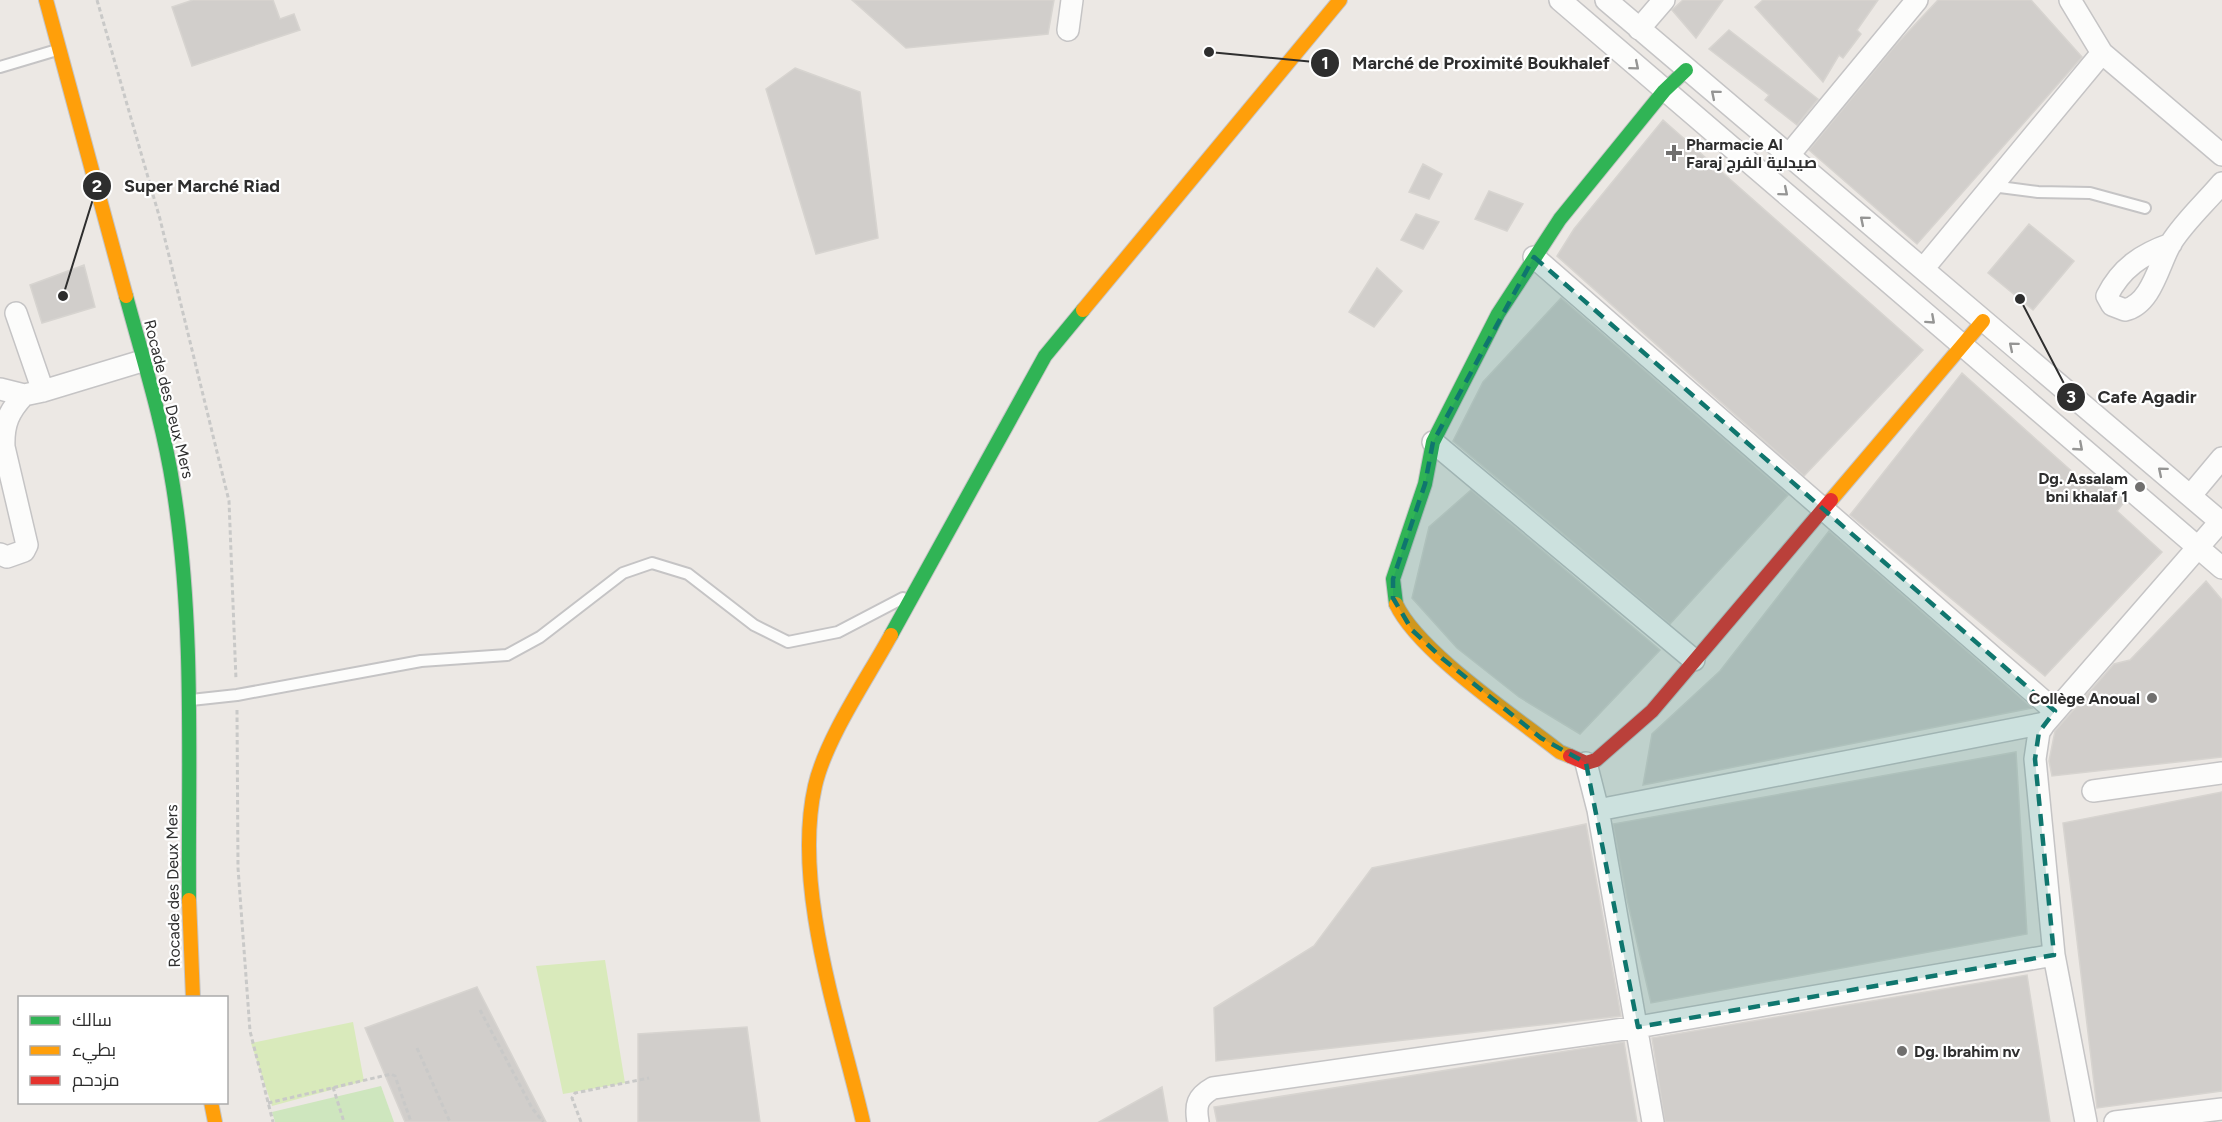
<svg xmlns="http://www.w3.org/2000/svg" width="2222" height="1122" font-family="Figtree,Cairo,sans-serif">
  <rect width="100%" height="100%" fill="#ece8e4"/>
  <path fill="#cee6be" d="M381,1086L394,1122H275L272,1112Z"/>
  <path fill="#d9eabb" d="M605,960L625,1083L563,1094L536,966Z
    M353,1022L364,1081L272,1106L251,1043Z"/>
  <path fill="#d1cecb" stroke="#d7d4d0" stroke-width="1.5" d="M193,0H273L280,19L294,14L300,30L192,66L172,7Z
    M852,0H1054L1048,34L906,48Z
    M1683,0H1723L1696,38L1672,10Z
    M1763,0H1878L1857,30L1861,34L1843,58L1839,55L1823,82L1755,7Z
    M1938,0H2031L2082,57L1917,244L1809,150L1894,47Z
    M1729,30L1818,99L1797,125L1765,100L1769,95L1709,49Z
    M795,68L860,92L878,238L816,254L766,89Z
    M1663,120L1923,350L1804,476L1557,256L1574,229Z
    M1423,164L1442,174L1429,199L1409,192Z
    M1489,191L1523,204L1507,231L1475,219Z
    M1416,214L1439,222L1423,249L1401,240Z
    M2029,224L2074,261L2033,310L1988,273Z
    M84,265L95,307L42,323L30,285Z
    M1377,268L1402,291L1374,327L1349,312Z
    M1561,298L1788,495L1670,624L1453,441L1483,382Z
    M1962,373L2086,484L2094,475L2125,501L2117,511L2162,552L2045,676L1850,515Z
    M1471,490L1660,650L1580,734L1519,697L1457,648L1412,598L1429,527Z
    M1829,531L2032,708L1643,785L1652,734L1720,671Z
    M2206,581L2222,600V757L2052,776L2049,761L2055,731L2114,664L2130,660Z
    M2016,752L2027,934L1651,1003L1627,899L1613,824Z
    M2222,792V1091L2097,1108L2063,823Z
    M1586,824L1621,1016L1216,1061L1214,1008L1314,946L1372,868Z
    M2027,975L2050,1122H1665L1652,1038Z
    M477,987L546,1122H405L365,1028Z
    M747,1027L760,1122H638V1034Z
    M1624,1042L1637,1122H1217L1214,1107Z
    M1162,1087L1168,1122H1099Z"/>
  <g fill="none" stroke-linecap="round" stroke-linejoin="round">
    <g stroke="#c5c4c5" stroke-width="14">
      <path id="lane" d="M0,67L57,50
        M1992,186L2038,192L2090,193L2145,208
        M191,700L237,695L421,661L507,655L540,637L623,573L652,563L688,574L754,625L788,642L838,632L903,598"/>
    </g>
    <g stroke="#c5c4c5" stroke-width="24">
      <path id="street" d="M1560,0L2222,568
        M1606,0L2222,523
        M2070,0L2102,53L2222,155
        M1639,29L1664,0
        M1068,30L1072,0
        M1788,156L1917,0
        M2171,244C2142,254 2121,268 2107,296L2112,305L2125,310C2152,304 2159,263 2171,243C2184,222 2206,202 2222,183
        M1534,257L2055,711
        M1923,269L2102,53
        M16,313L43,391
        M0,389L24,395L43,391L142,361
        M1433,442L1694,660
        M2191,495L2222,458
        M0,554L7,557L24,551L27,545L4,447C3,424 9,411 24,395
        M1586,763L1598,810L1653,1122
        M2093,791L2222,773
        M1598,810L2045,723
        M1198,1122C1195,1105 1197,1097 1213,1088L1638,1027L2054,955
        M2086,1122L2054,955L2045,862L2035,759L2039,732L2045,723L2220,522
        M2115,1122L2222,1109"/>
    </g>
    <g stroke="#c5c4c5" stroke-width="16">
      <path id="fast" d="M126,296C143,359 163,422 173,486C195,623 188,763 189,900
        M1396,604L1393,579L1425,484L1433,442L1498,314L1560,219L1664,91L1686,70
        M891,635L1045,356L1083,310"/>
    </g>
    <g stroke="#c5c4c5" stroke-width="16">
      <path id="slow" d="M46,0L126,296
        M1083,310L1340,0
        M1831,500L1983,321
        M1396,604C1418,652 1516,717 1560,752L1570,756
        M189,900L193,998
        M211,1102L215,1122
        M863,1122C840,1022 792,887 815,786C826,738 867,679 891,635"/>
    </g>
    <g stroke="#c5c4c5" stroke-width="16">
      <path id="jam" d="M1570,756L1586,763L1596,760L1652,711L1831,500"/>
    </g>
    <path stroke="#c9c9c8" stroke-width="3" stroke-dasharray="4.5 3" stroke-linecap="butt" d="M97,0L160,219L229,501L236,680
      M237,710L238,868L250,1031L273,1122
      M480,1010L532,1108L543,1122
      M417,1048L450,1122
      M333,1087L344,1122
      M268,1103L391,1074L395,1076L411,1122
      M581,1122L572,1098L575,1093L649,1078"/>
    <use href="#lane" stroke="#fcfcfb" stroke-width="10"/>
    <use href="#street" stroke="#fcfcfb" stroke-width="21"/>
    <use href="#fast" stroke="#30b455" stroke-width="14"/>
    <use href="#slow" stroke="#ff9f0a" stroke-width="14"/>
    <use href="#jam" stroke="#e5322d" stroke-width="14"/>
  </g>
  <defs><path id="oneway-chevron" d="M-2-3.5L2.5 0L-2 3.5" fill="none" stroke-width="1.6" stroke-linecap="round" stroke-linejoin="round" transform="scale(1.5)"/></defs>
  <g stroke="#959594">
    <use href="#oneway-chevron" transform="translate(1635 66) rotate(40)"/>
    <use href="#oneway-chevron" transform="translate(1715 94) rotate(-140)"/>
    <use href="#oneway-chevron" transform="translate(1784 192) rotate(40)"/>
    <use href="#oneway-chevron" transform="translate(1864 220) rotate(-140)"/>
    <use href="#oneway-chevron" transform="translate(1931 320) rotate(42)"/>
    <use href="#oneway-chevron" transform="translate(2013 346) rotate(-140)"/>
    <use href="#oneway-chevron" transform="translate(2079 447) rotate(41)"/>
    <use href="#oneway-chevron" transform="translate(2162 471) rotate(-140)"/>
  </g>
  <path fill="#0f766e" fill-opacity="0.2" stroke="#0f766e" stroke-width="4.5" stroke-dasharray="12 8" stroke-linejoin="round" d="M1534,257L2055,711L2039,732L2035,759L2054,955L1638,1027L1586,763L1541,738L1443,659L1412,630L1393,598V579L1425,484L1433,442Z"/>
  <g fill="#706f6e" stroke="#fff" stroke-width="2">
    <path d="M1671 144h6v6h6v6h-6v6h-6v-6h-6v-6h6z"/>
    <circle cx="2140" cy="487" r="6"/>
    <circle cx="2152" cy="698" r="6"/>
    <circle cx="1902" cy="1051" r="6"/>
  </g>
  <g text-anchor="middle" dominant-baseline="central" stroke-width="4.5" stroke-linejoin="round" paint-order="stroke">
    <g font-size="16" font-weight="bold" fill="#2e2e2e" stroke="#fff" text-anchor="start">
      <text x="1686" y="144">Pharmacie Al<tspan x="1686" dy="18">Faraj صيدلية الفرج</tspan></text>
      <text x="2128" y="478" text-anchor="end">Dg. Assalam<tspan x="2128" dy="18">bni khalaf 1</tspan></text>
      <text x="2140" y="698" text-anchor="end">Collège Anoual</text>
      <text x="1914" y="1051">Dg. Ibrahim nv</text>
    </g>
    <g font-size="16" fill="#2e2e2e" stroke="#fff">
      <text transform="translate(169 399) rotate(76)">Rocade des Deux Mers</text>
      <text transform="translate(173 886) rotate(-91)">Rocade des Deux Mers</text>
    </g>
  </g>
  <path fill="none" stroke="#2e2e2e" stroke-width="2" d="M1209 52L1325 63M63 296L97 186M2020 299L2071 397"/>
  <g fill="#2e2e2e" stroke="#fff" stroke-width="2">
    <circle cx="1209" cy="52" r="6"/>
    <circle cx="63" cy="296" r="6"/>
    <circle cx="2020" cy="299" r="6"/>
    <circle cx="1325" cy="63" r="15"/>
    <circle cx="97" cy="186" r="15"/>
    <circle cx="2071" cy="397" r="15"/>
  </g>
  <g font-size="18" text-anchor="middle" font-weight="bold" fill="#fff">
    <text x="1325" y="69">1</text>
    <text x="97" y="192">2</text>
    <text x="2071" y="403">3</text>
  </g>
  <g font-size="18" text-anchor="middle" font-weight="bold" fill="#2e2e2e" stroke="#fff" stroke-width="4.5" stroke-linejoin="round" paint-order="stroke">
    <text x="1481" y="69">Marché de Proximité Boukhalef</text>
    <text x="202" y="192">Super Marché Riad</text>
    <text x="2147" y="403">Cafe Agadir</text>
  </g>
  <rect x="18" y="996" width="210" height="108" fill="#ffffff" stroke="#ababab" stroke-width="1.5"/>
  <rect x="30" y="1016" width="30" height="9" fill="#30b455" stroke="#ababab" stroke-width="1.5"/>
  <text x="72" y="1026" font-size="18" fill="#2e2e2e">سالك</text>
  <rect x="30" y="1046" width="30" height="9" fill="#ff9f0a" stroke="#ababab" stroke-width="1.5"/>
  <text x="72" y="1056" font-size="18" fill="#2e2e2e">بطيء</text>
  <rect x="30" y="1076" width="30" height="9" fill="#e5322d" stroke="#ababab" stroke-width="1.5"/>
  <text x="72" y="1086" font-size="18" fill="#2e2e2e">مزدحم</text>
</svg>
